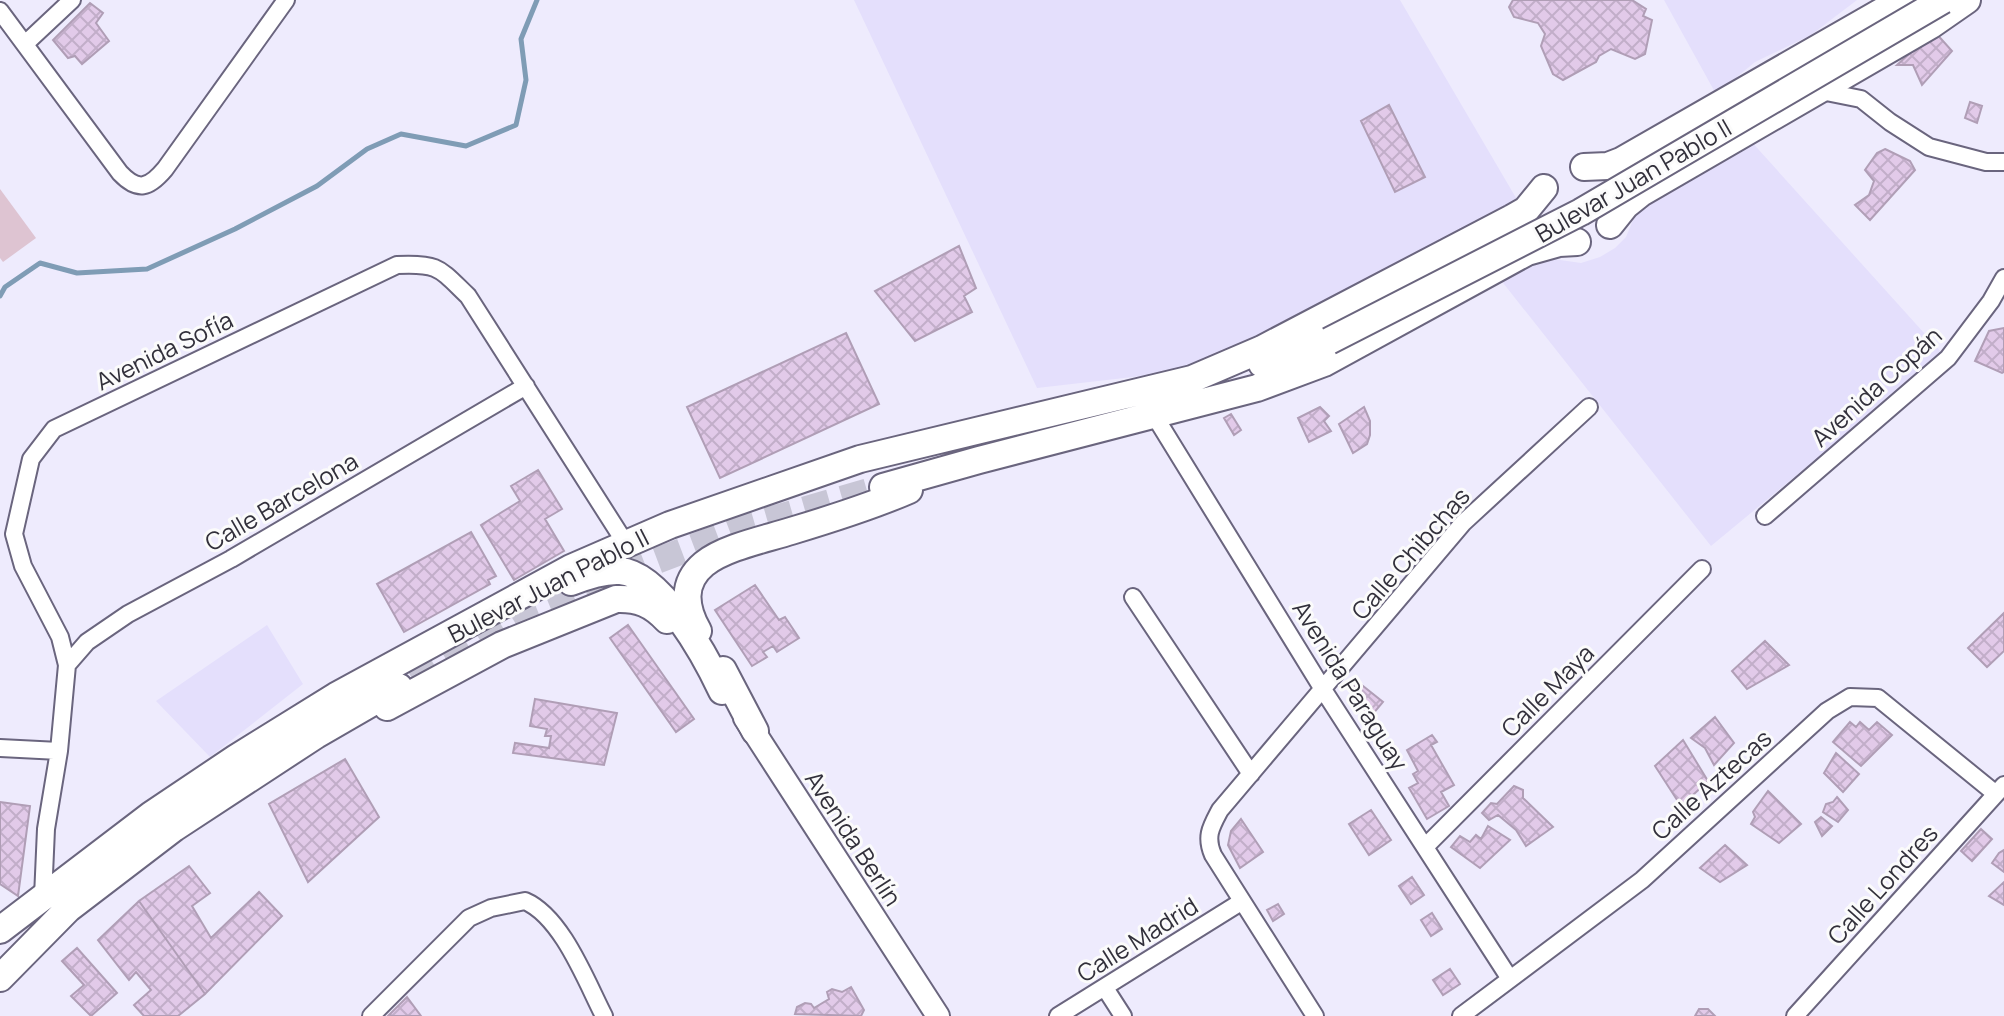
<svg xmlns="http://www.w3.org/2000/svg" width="2004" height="1016" font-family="Manrope,sans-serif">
  <defs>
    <pattern id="building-cross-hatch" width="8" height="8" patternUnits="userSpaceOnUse" patternTransform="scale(2)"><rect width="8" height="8" fill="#e2cae9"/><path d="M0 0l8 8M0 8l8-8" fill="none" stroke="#c2aec9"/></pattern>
  </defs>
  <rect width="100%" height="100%" fill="#eeebfd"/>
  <path fill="#e4dffc" d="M854,0H1400L1519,203L1245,349L1159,374L1037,388Z
    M1664,0H1857L1811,35L1755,62L1716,94Z
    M1749,139L1943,354L1711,546L1500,279L1531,262L1546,258L1581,263L1600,257L1615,248L1626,237L1633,220L1649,197Z
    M267,625L303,684L210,757L156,701Z"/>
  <path fill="#dec4d2" d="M0,189L36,238L3,262L0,258Z"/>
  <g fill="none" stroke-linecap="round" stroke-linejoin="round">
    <path stroke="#7f9cb5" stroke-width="5" d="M0,296L5,287L40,263L77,273L147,269L235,229L317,186L367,149L401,134L466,146L516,125L526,80L521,39L537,0"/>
  </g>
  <path fill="url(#building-cross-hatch)" stroke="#b09eb6" stroke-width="2" d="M1513,0H1632L1646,9L1643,16L1652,20L1645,54L1635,59L1611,49L1599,56L1596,62L1563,80L1553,74L1541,46L1545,34L1538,23L1514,17L1509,7Z
    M90,3L103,13L96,23L109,41L82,64L75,56L68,58L53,40Z
    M1934,31L1952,51L1922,85L1913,65H1897Z
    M1970,102L1982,106L1977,123L1965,118Z
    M1389,105L1425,177L1395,192L1361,121Z
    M1885,149L1910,161L1915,170L1870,220L1855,205L1869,195L1874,181L1865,170L1877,153Z
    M959,246L976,288L964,296L972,312L915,341L875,291Z
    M2004,328V372L2002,373L1975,361L1989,331Z
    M846,333L879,404L720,478L687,407Z
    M1320,407L1329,416L1324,421L1331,431L1309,442L1298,418Z
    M1364,407L1370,421V435L1367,444L1353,453L1339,424Z
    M1231,414L1241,430L1234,435L1224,418Z
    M538,470L562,509L545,519L564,551L514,580L481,525L520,501L511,486Z
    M471,532L496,576L488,580L490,584L404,632L377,584Z
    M755,585L779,620L785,617L799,638L777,652L773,646L763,652L767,657L752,666L715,610Z
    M2004,613V651L1987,667L1968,648Z
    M628,625L694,719L676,732L610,638Z
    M1765,641L1789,665L1747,689L1732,671Z
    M1358,682L1383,702L1367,721L1354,705L1351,690Z
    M535,699L617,713L604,765L513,753L515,743L549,748L551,736H545L547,729L530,726Z
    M1715,717L1734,743L1714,765L1705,748L1691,738Z
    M1850,722L1856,727L1860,722L1869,730L1877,722L1892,735L1861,766L1833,742Z
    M1432,735L1437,742L1431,745L1454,785L1441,792L1449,806L1427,819L1409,788L1418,783L1413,774L1418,771L1407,750Z
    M1683,740L1708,781L1681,806L1655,766Z
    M1836,753L1859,774L1843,792L1824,773Z
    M345,759L379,817L308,882L269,804Z
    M1514,786L1523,790V798L1553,827L1526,846L1516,830L1498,815L1489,820L1482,813L1491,803L1497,804Z
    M1768,791L1801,824L1779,843L1751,824L1755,817L1753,812Z
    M1837,797L1848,810L1838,822L1823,812L1826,804L1833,802Z
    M0,802L30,806L18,896L0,884Z
    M1371,810L1391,840L1369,855L1349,824Z
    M1821,817L1832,826L1822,836L1815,822Z
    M1241,819L1263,852L1240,868L1228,845L1231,831Z
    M1488,826L1510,840L1480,868L1451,847L1460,836L1470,842L1476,835L1481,839Z
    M1981,829L1992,839L1972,861L1961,851Z
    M1725,845L1747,865L1720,882L1700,868Z
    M2004,850V872L1992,863L1999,853Z
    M189,866L210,893L192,906L211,938L259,892L282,916L205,994L139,901Z
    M1412,877L1424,895L1411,904L1399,886Z
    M2004,882V905L1989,896Z
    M139,901L205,994L178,1016H144L134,1005L151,990L136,972L129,980L98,940Z
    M1278,904L1284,914L1273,921L1267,910Z
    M1432,913L1442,929L1431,936L1421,920Z
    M77,948L117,993L91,1016L71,996L84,985L62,961Z
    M1450,969L1460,984L1443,995L1433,980Z
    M851,987L864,1010L861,1016L795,1014L797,1007L805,1003L811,1004L814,1008L829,999L827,992L832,989L842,992Z
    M407,997L421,1016H388Z
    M1699,1009H1708L1715,1016H1695Z"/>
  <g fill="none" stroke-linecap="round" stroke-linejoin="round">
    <path stroke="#c8c6d6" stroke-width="26" stroke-dasharray="26 13" stroke-linecap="butt" d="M413,680L521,615L606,580L751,525L883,487"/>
    <g stroke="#6a657e" stroke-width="20">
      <path id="street" d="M0,11L120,173C138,192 149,188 165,169L286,0
        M25,44L72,0
        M1816,90L1861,99L1890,122L1929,147L1986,162H2004
        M1154,415L1324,691L1510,979
        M1765,516L1948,358L1991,301L2004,278
        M1133,597L1251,774
        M67,665L87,642L128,614L231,559L526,386
        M0,748L59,751
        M1426,846L1702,569
        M43,897L46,829L59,751L67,665L60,637L23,566L14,534L31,459L54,429L397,265C439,263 439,268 468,296L626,544
        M1105,988L1123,1016
        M371,1016L469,918L491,908L525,901C562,917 586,981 604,1016
        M1058,1016L1241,902
        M1315,1016L1213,855C1205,836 1211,827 1220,810L1463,523L1589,407
        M1461,1016L1642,880L1827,711L1850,697L1878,698L1996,794
        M1795,1016L2004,785"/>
    </g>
    <g stroke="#6a657e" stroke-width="26">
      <path id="secondary" d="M745,718L938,1016"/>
    </g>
    <g stroke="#6a657e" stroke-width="30">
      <path id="primary" d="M1584,167L1608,166L1621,161L1902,0
        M1610,225L1626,205L1641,193L1931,25L1967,0
        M1262,364L1329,341
        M883,487L979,460L1257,388L1324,363L1527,252L1559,243L1577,242
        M571,582C586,576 604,570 620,571C661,574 706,657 722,691
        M698,631C685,608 681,583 704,564C725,547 766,539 791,531C831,519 870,507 909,490
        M723,670L755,731
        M387,707L502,645L616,599C638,598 652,604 667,620
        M0,930L151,815L236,758L336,696L571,568L670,525L860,459L1192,379L1262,349L1512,218L1526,210L1544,188
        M0,978L68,909L174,828L316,735L399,687"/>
    </g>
    <use href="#street" stroke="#fff" stroke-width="16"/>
    <use href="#secondary" stroke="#fff" stroke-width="22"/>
    <use href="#primary" stroke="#fff" stroke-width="26"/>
    <g stroke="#6a657e" stroke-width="30" stroke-linecap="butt">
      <path id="primary-bridge" d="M1329,341L1581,212L1943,0"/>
    </g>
    <use href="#primary-bridge" stroke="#fff" stroke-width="26"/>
  </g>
  <g text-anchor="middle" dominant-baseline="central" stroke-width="6" stroke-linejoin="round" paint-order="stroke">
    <g font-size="24" fill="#32303b" stroke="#fbfbfb">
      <text transform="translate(1633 180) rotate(-30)">Bulevar Juan Pablo II</text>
      <text transform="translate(164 350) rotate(-26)">Avenida Sofía</text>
      <text transform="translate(1876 386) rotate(-42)">Avenida Copán</text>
      <text transform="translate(281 501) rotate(-30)">Calle Barcelona</text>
      <text transform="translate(1410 553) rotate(-49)">Calle Chibchas</text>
      <text transform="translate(548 585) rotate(-27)">Bulevar Juan Pablo II</text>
      <text transform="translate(1351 685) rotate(58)">Avenida Paraguay</text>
      <text transform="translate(1547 690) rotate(-45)">Calle Maya</text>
      <text transform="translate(1711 784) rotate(-42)">Calle Aztecas</text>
      <text transform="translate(854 838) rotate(57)">Avenida Berlín</text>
      <text transform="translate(1882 884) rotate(-48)">Calle Londres</text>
      <text transform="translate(1137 939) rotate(-32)">Calle Madrid</text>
    </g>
  </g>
</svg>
